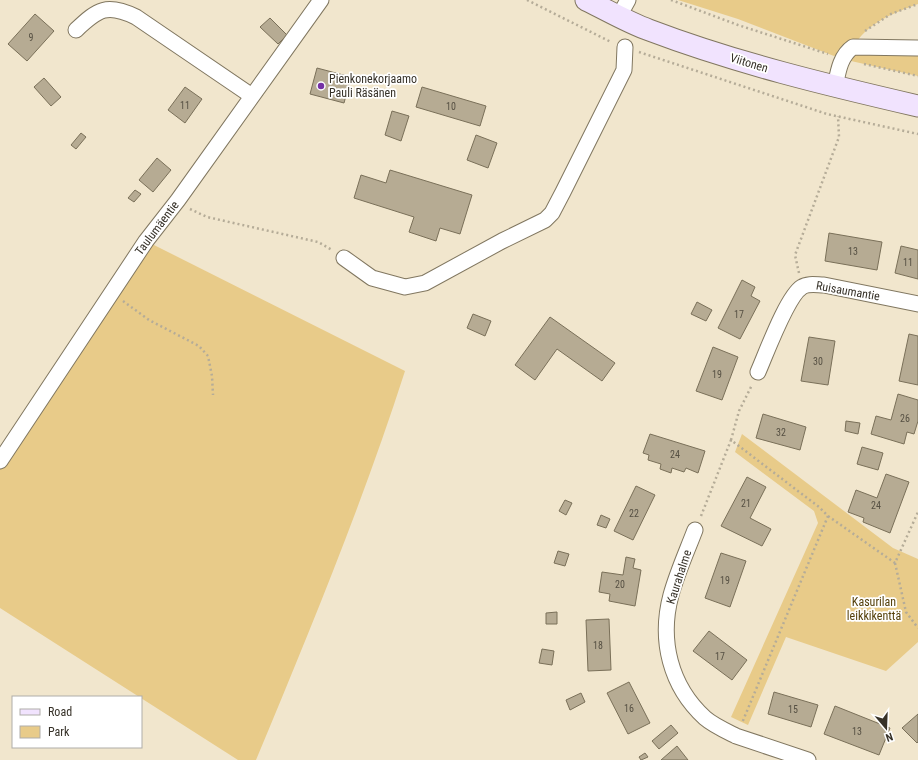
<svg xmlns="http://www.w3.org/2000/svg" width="918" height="760" font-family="'Roboto Condensed',sans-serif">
  <rect width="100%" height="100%" fill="#f1e6cd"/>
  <path fill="#e8cb89" d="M678,0H918V4C893,13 867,23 853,47L918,48V76L842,59L846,52L834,56L738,19Z
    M146,241L405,371C363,502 309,633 256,760H238L0,608V461Z
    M742,434L893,548L918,559V642L886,671L786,637L748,725L731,717L818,523L814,511L735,452Z"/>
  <path fill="#b6ab93" stroke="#7a7059" d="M35,14L54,31L27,61L8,44Z
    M270,18L287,35L278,44L260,27Z
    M317,68L351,77L344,103L310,94Z
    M44,78L61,97L51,106L34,87Z
    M185,87L202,99L185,123L168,110Z
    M422,87L486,106L480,126L416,107Z
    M392,111L409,116L401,141L385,135Z
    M81,133L86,137L76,149L71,145Z
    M476,135L497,143L488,168L467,160Z
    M157,158L171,170L153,192L139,180Z
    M390,170L472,195L460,234L440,228L436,241L409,232L414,217L354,198L361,175L386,183Z
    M135,190L141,194L134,202L128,198Z
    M829,233L882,242L877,270L825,261Z
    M901,246L918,250V279L895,273Z
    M742,280L755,287L751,296L760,301L740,339L718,328Z
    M697,302L712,310L706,321L691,314Z
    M473,314L491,321L485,336L467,328Z
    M550,317L615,363L602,381L557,349L535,380L515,365Z
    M909,334L918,336V385L899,381Z
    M809,337L835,341L828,385L801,381Z
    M713,347L738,357L722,400L696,391Z
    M898,394L918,400V421L914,434L907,432L904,444L871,434L876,416L891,420Z
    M763,414L806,427L800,450L756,438Z
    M846,421L860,423L858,434L845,431Z
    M650,434L705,451L698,473L686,468L684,472L672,468L671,473L660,469L661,464L648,460L649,455L643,453Z
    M862,447L883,453L878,470L857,464Z
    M886,474L909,482L890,533L863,522L864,518L848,512L856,490L877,498Z
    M747,477L766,487L750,518L771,529L762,546L721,526Z
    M636,486L655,495L633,540L614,531Z
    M565,500L572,503L566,515L559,511Z
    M601,515L610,519L606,528L597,525Z
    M558,551L569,554L565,566L554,563Z
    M721,553L746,561L730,607L705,598Z
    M626,557L635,559L633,568L641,570L635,606L609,601L610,594L599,592L602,572L623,575Z
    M557,612V624H546V613Z
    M609,619L611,670L588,671L586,620Z
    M709,631L747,660L732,680L693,651Z
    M542,649L554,651L552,665L539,663Z
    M629,682L650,723L628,734L607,693Z
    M774,692L818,705L811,727L768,714Z
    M581,693L585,702L570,710L566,700Z
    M835,706L890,728L879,755L824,734Z
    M918,714V742L917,743L902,728Z
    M671,725L678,733L659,749L652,741Z
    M677,746L688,760H661Z
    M645,753L648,757L641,760L639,757Z"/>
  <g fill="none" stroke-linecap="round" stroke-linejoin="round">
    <g stroke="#817760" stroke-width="17">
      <path id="street" d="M619,16L628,0
        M76,30C98,9 107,3 136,17L252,96
        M835,87C838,72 840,56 853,47L918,48
        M344,258L372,278L405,287L425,283L502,241L545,220L552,213L563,192L624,70L625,47
        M758,372C766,354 787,296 802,287C808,283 817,285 824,285L918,304
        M0,461L146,241L178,200L321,0
        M695,530C687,551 677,573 671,595C659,640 670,686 705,718C713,725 726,731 736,736L808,760"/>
    </g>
    <g stroke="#817760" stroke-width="23">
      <path id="secondary" d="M586,0C607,10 627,22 649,30C736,63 827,85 918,106"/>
    </g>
    <path stroke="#b5ac98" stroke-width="2.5" stroke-dasharray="2 3" stroke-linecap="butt" d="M527,0L611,42
      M671,0L738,25L828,54
      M865,31L891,14L918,4
      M639,52L827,114L918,134
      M864,64L918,76
      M190,209L207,217L318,242L332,250
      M799,273L795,255L839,137L838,116
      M123,301L149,320L199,346L208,356L212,376L213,395
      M731,440L739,411L752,385
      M701,516L731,440L819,507L828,516L742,723
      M828,516L895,563L918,512
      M895,563L906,612L918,628"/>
    <use href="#street" stroke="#fff" stroke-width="15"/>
    <use href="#secondary" stroke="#f1e3fe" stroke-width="21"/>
  </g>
  <circle fill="#7531a5" stroke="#fff" stroke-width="1.5" cx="321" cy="86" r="4"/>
  <g text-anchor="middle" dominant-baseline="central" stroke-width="3.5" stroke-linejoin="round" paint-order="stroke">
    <g font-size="10" fill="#565043">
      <text x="31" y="37">9</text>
      <text x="185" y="105">11</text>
      <text x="451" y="106">10</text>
      <text x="853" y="251">13</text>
      <text x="908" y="262">11</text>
      <text x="739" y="314">17</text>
      <text x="818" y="361">30</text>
      <text x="717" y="374">19</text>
      <text x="905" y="418">26</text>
      <text x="781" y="432">32</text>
      <text x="675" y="454">24</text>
      <text x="746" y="503">21</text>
      <text x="876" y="505">24</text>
      <text x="634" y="513">22</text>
      <text x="725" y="580">19</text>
      <text x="620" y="584">20</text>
      <text x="598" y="645">18</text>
      <text x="720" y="656">17</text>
      <text x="629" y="708">16</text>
      <text x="793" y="709">15</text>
      <text x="857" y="731">13</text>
    </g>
    <g font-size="12" fill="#363128" stroke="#fff">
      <text transform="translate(749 63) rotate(17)">Viitonen</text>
      <text transform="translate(157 228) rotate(-53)">Taulumäentie</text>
      <text transform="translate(848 291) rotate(10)">Ruisaumantie</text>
      <text transform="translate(679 577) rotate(-72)">Kaurahalme</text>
    </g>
    <g font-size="12" fill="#363128" stroke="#fff" text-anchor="start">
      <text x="329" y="79">Pienkonekorjaamo<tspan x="329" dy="14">Pauli Räsänen</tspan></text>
    </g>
    <g font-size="12" fill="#543f09" stroke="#fff">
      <text x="874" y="602">Kasurilan<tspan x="874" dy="14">leikkikenttä</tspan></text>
    </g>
  </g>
  <rect x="12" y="696" width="130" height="52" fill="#ffffff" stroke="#afada9"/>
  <rect x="20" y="709" width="20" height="6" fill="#f1e3fe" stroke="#afada9"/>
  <text x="48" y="716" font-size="12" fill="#363128">Road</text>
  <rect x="20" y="726" width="20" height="12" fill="#e8cb89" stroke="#afada9"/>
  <text x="48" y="736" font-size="12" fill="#363128">Park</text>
  <g transform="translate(886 728) rotate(161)" stroke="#ffffff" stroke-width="3" paint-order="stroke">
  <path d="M0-3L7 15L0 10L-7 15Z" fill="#363128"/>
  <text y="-6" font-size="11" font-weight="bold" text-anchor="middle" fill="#363128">N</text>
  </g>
</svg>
